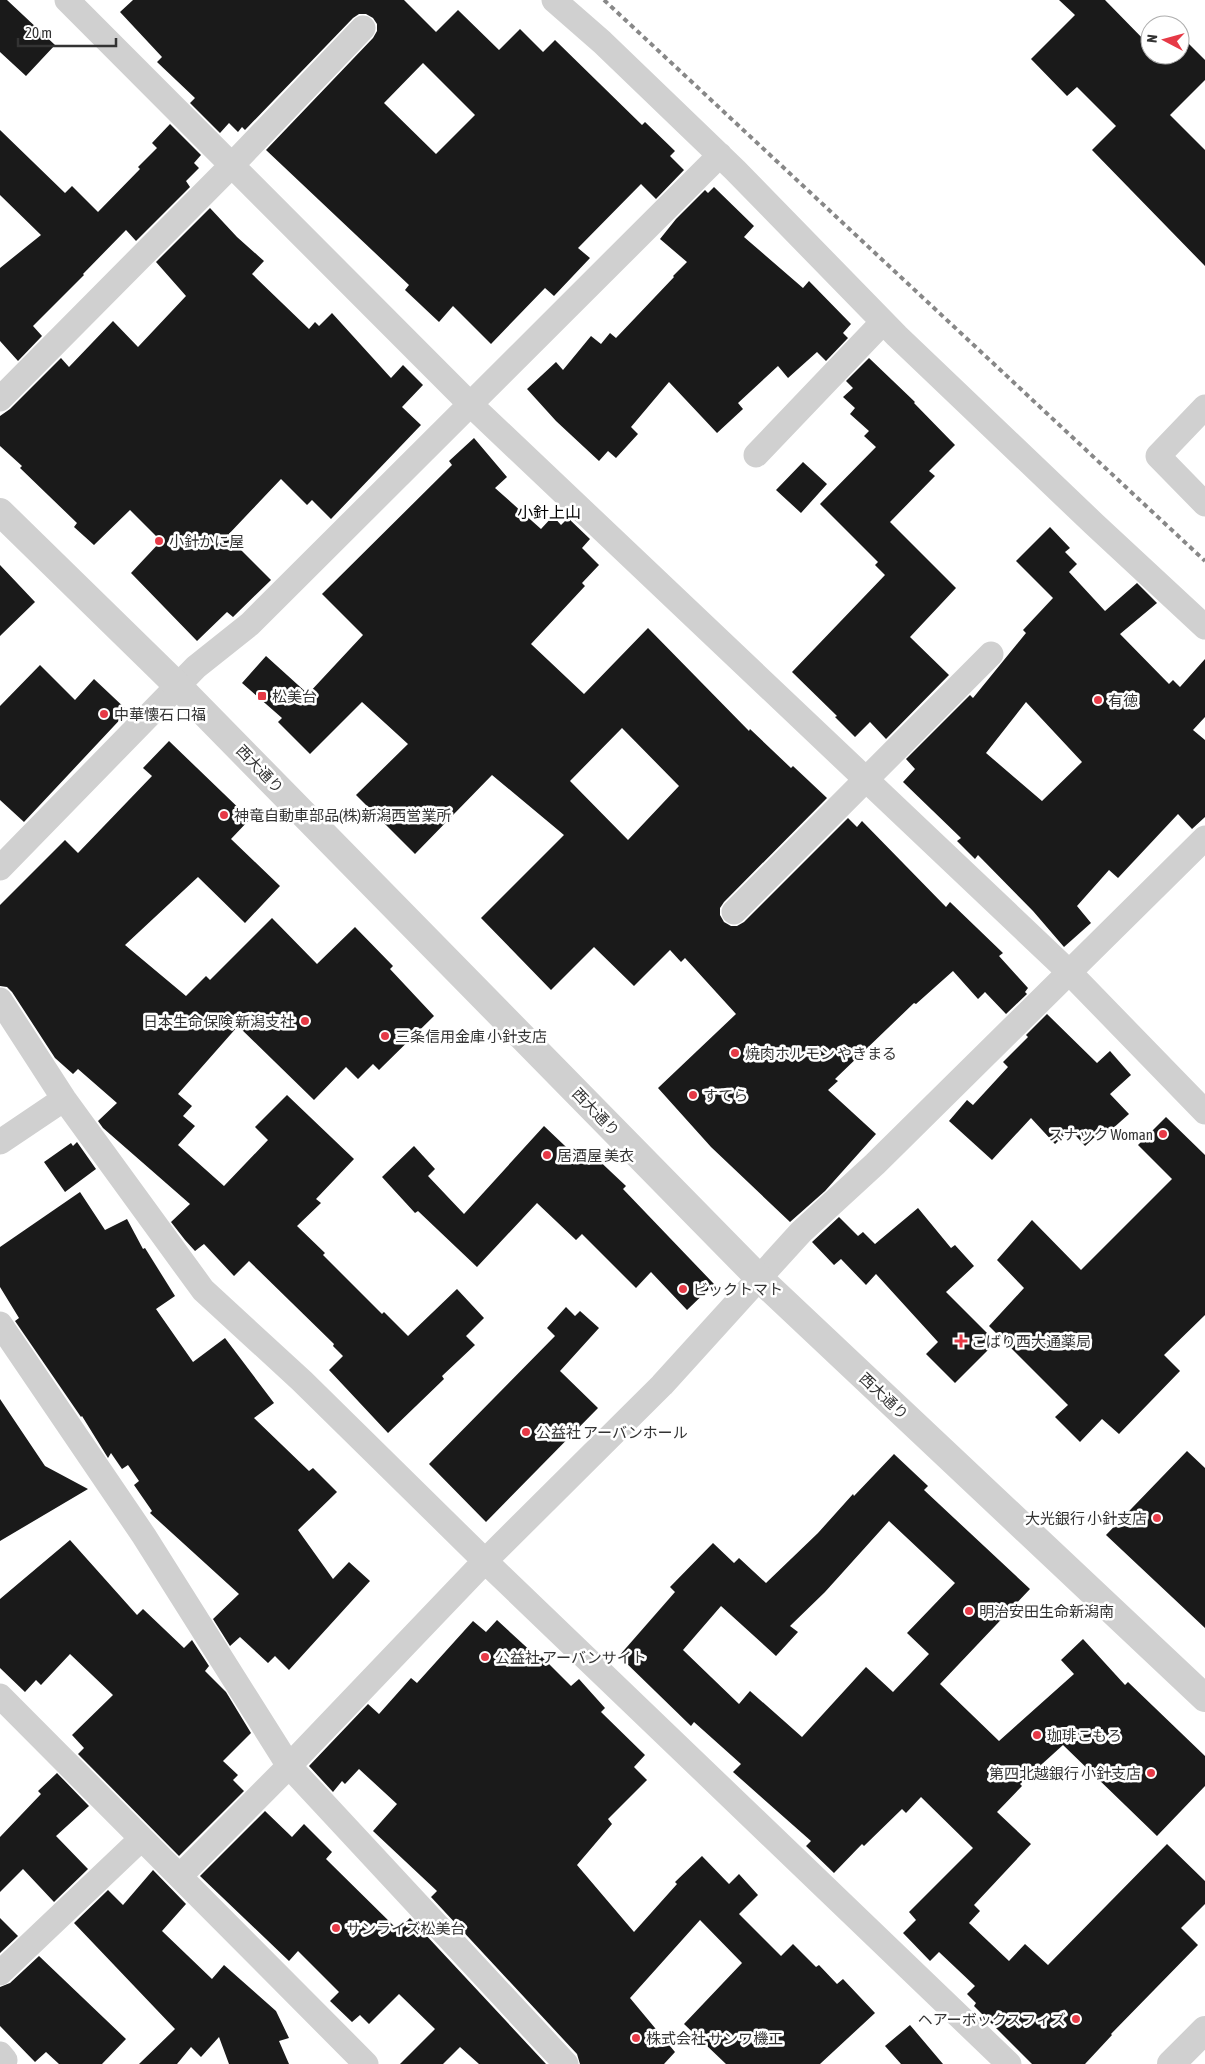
<svg xmlns="http://www.w3.org/2000/svg" width="1205" height="2064" font-family="'Asap Condensed','Noto Sans JP',sans-serif">
  <rect width="100%" height="100%" fill="#fff"/>
  <path fill="#1a1a1a" fill-rule="evenodd" d="M0,0H7L55,45L26,76L0,52Z
    M133,0H404L436,32L458,10L499,50L520,29L543,52L555,40L642,125L645,122L675,151L670,156L684,170L656,199L641,184L578,248L590,258L554,296L545,288L491,344L453,306L439,322L405,290L409,285L266,150L373,38L377,31V24L373,18L366,14H359L353,18L245,130L242,127L238,132L229,123L220,133L190,103L195,98L157,62L162,57L120,12ZM423,63L475,115L436,154L384,103Z
    M1059,0H1105L1150,46V55H1158L1167,64L1176,55H1180V51L1188,43L1205,60V80L1170,115L1205,150V266L1092,150L1116,126L1077,87L1067,96L1031,59L1075,15Z
    M170,124L201,155L194,163L199,168L186,181L190,187L136,241L126,230L83,274L84,275L33,326L42,336L18,361L0,341V268L41,235L0,195V130L65,193L72,186L98,212L140,169L138,167L157,148L152,143Z
    M714,187L754,226L744,237L803,288L809,281L851,324L843,333L848,338L826,361L817,352L788,378L778,366L738,403L743,409L717,433L669,382L631,427L638,434L616,458L608,451L599,461L556,421L527,389L556,362L563,370L591,336L601,344L610,333L616,338L674,277L673,276L687,262L660,239L676,219L705,190L708,193Z
    M210,208L237,237L264,261L252,274L309,329L315,322L319,326L332,313L391,378L403,365L423,385L402,407L421,425L331,519L312,500L307,505L281,479L227,536L271,580L233,617L227,612L197,641L131,573L161,541L130,510L94,545L74,527L77,523L20,468L22,466L0,446V416L10,409L61,358L69,367L113,321L138,347L186,296L156,262Z
    M869,358L915,402L914,403L955,445L929,471L935,476L890,522L956,588L910,637L949,675L886,739L870,722L855,737L835,717L837,716L792,672L885,575L875,565L878,562L820,504L876,447L864,436L869,431L850,414L855,408L843,397L853,388L846,381Z
    M474,438L507,477L495,488L541,529L553,516L561,525L568,518L590,539L582,548L599,565L582,583L585,586L531,644L584,694L648,628L749,731L750,729L791,768L793,766L827,798L724,902L720,908V915L724,922L731,926H737L744,922L848,818L857,827L862,821L946,907L950,902L1003,953L999,956L1028,988L1025,992L1027,994L1006,1014L985,992L978,999L953,971L916,1004L914,1003L835,1079L838,1081L828,1090L876,1134L825,1191L790,1222L711,1147L658,1088L736,1014L685,958L681,962L670,950L634,986L594,947L551,990L481,918L564,835L492,775L415,854L356,795L408,744L362,702L310,754L278,722L282,718L242,683L266,656L308,694L363,635L322,594L452,465L449,461ZM622,728L679,786L628,840L570,781Z
    M803,462L827,484L801,513L776,490Z
    M1050,527L1070,548L1065,552L1077,564L1069,572L1105,611L1137,583L1157,603L1120,634L1169,684L1173,680L1180,687L1205,659V717L1193,730L1205,740V817L1192,829L1178,814L1118,878L1109,870L1077,906L1091,923L1064,947L1033,911L978,855L975,859L957,841L961,838L903,782L915,769L906,759L970,695L973,698L1026,633L1023,630L1053,598L1016,561ZM1026,702L1082,762L1042,801L986,753Z
    M0,565L35,602L0,636Z
    M40,665L75,700L94,679L128,711L24,822L0,800V706Z
    M169,741L250,819L231,839L280,886L245,923L198,877L125,945L186,996L206,976L210,980L272,918L317,964L355,927L393,966L390,969L434,1016L379,1070L373,1064L358,1079L346,1067L314,1100L238,1026L178,1094L192,1106L183,1116L195,1126L178,1145L224,1186L268,1140L255,1127L287,1095L354,1159L316,1199L321,1203L297,1226L325,1253L323,1255L382,1314L384,1312L408,1336L457,1289L484,1318L466,1336L475,1345L442,1376L444,1379L388,1433L329,1370L343,1356L333,1346L334,1344L249,1261L234,1276L204,1244L195,1251L185,1240L171,1222L190,1204L103,1128L98,1121L117,1103L78,1069L73,1074L55,1058L12,992L7,987L0,986V905L65,840L78,853L152,776L143,768Z
    M1047,1014L1097,1063L1110,1051L1131,1075L1110,1094L1129,1114L1102,1138L1098,1134L1085,1146L1070,1129L1055,1144L1031,1118L992,1160L949,1121L967,1100L973,1105L1008,1067L1003,1062L1028,1037L1026,1035Z
    M1166,1117L1205,1155V1315L1164,1355L1180,1371L1119,1434L1102,1419L1080,1442L1055,1417L1068,1405L989,1326L1024,1288L997,1260L1032,1220L1081,1270L1172,1179L1138,1145Z
    M544,1126L584,1164L592,1154L626,1186L623,1189L714,1284L687,1310L651,1272L636,1288L582,1234L576,1240L537,1203L477,1267L418,1211L415,1213L382,1177L414,1146L435,1169L428,1176L464,1214Z
    M77,1142L96,1169L65,1192L44,1162L71,1143L73,1146Z
    M80,1192L105,1230L127,1219L143,1249L145,1248L175,1296L156,1309L193,1362L225,1338L274,1403L254,1418L309,1471L313,1468L337,1492L298,1530L333,1579L349,1562L370,1581L289,1670L275,1656L268,1663L240,1637L230,1646L213,1619L239,1594L150,1513L152,1511L134,1485L139,1481L128,1465L122,1469L111,1453L108,1458L82,1416L81,1417L15,1321L19,1318L0,1287V1247Z
    M918,1208L951,1248L955,1245L974,1266L946,1292L996,1342L955,1383L926,1354L938,1342L876,1274L866,1285L841,1259L834,1265L812,1242L839,1217L858,1236L863,1232L875,1244Z
    M566,1307L575,1316L580,1311L599,1328L560,1371L598,1408L486,1522L429,1464L555,1336L547,1328Z
    M0,1399L45,1466L88,1489L0,1541Z
    M1187,1451L1205,1468V1628L1106,1535Z
    M894,1454L928,1486L924,1490L1030,1589L940,1684L999,1741L1074,1674L1061,1660L1083,1639L1125,1685L1128,1682L1205,1756V1786L1157,1836L1063,1745L1020,1784L1022,1786L997,1812L1031,1844L974,1905L980,1911L969,1923L1009,1961L1025,1944L1048,1965L1167,1844L1205,1881V1904L1181,1928L1198,1945L1111,2034L1112,2035L1085,2064H1032L974,2006L976,2003L967,1994L975,1986L939,1952L930,1961L903,1933L916,1920L909,1912L973,1848L921,1797L906,1813L902,1809L864,1846L862,1844L834,1873L806,1846L811,1841L733,1772L741,1764L694,1722L691,1726L619,1656L675,1592L670,1587L713,1543L734,1563L739,1558L766,1583L818,1533L853,1494L854,1496ZM889,1521L955,1583L907,1633L929,1654L893,1692L866,1667L802,1737L750,1691L739,1704L683,1650L721,1606L776,1656L798,1632L790,1626L825,1592Z
    M70,1540L137,1615L143,1609L184,1648L192,1640L209,1666L205,1671L226,1692L251,1733L223,1761L238,1775L233,1780L244,1791L179,1856L78,1754L84,1748L72,1735L113,1695L70,1654L41,1685L36,1680L25,1692L0,1668V1599Z
    M497,1620L535,1655L537,1652L571,1686L579,1679L605,1708L601,1712L645,1755L634,1767L647,1780L608,1819L612,1824L577,1865L634,1932L677,1884L675,1882L702,1856L729,1884L739,1874L758,1895L739,1914L781,1956L793,1944L816,1967L819,1965L837,1984L843,1979L875,2013L820,2064H726L684,2024L742,1963L700,1920L630,1998L675,2052L664,2064H580L577,2054L431,1897L437,1891L373,1831L397,1804L359,1769L345,1784L342,1781L333,1792L309,1766L368,1704L379,1714L411,1678L417,1683L473,1621L486,1632Z
    M57,1773L89,1806L56,1836L88,1869L54,1902L23,1869L0,1892V1837L41,1794L38,1791Z
    M265,1811L292,1837L304,1824L332,1852L326,1859L398,1930L410,1918L546,2064H479L460,2047L443,2064H400L435,2029L399,1994L369,2024L360,2015L352,2022L330,2001L339,1992L298,1951L289,1961L200,1876Z
    M153,1870L186,1904L162,1931L212,1979L224,1965L276,2011L289,2038L279,2041L289,2064H229L219,2037L201,2057L191,2047L177,2064H139L175,2029L74,1923L108,1890L123,1905Z
    M0,1918L18,1936L0,1953Z
    M39,1956L126,2039L102,2064H59L46,2052L35,2062L0,2026V1987L10,1983Z
    M910,2025L943,2064H901L885,2046Z"/>
  <g fill="none" stroke-linecap="round" stroke-linejoin="round">
    <path stroke="#d0d0d0" stroke-width="25" d="M67,0L470,404L1068,971L1205,1112
      M554,0L602,42L735,170L897,336L1094,524L1205,627
      M0,399L232,165L363,28
      M1205,407L1158,456L1205,504
      M756,455L883,322
      M0,868L196,667L250,624L720,155
      M734,912L991,654
      M0,1000L64,1099L203,1290L302,1381L485,1561L1009,2064
      M0,1142L64,1099
      M0,1324L144,1536L289,1766L566,2064
      M0,1696L366,2064
      M180,1876L289,1766L485,1561L662,1385L801,1232L875,1164L1205,838
      M0,1973L141,1839
      M0,2054L5,2060L0,2064"/>
    <path stroke="#d0d0d0" stroke-width="28" d="M0,512L178,686L760,1279L1205,1698
      M1171,2064L1205,2030"/>
    <path stroke="#888" stroke-width="4" stroke-dasharray="5 4" stroke-linecap="butt" d="M604,0L1205,561"/>
  </g>
  <g fill="#e63946" stroke="#fff" stroke-width="2">
    <circle cx="159" cy="541" r="5"/>
    <rect x="257" y="691" width="10" height="10" rx="2.5"/>
    <circle cx="1098" cy="700" r="5"/>
    <circle cx="104" cy="714" r="5"/>
    <circle cx="224" cy="815" r="5"/>
    <circle cx="305" cy="1021" r="5"/>
    <circle cx="385" cy="1036" r="5"/>
    <circle cx="735" cy="1053" r="5"/>
    <circle cx="693" cy="1095" r="5"/>
    <circle cx="1163" cy="1134" r="5"/>
    <circle cx="547" cy="1155" r="5"/>
    <circle cx="683" cy="1289" r="5"/>
    <path d="M958.5 1333.5h5v5h5v5h-5v5h-5v-5h-5v-5h5z"/>
    <circle cx="526" cy="1432" r="5"/>
    <circle cx="1157" cy="1518" r="5"/>
    <circle cx="969" cy="1611" r="5"/>
    <circle cx="485" cy="1657" r="5"/>
    <circle cx="1037" cy="1735" r="5"/>
    <circle cx="1151" cy="1773" r="5"/>
    <circle cx="336" cy="1928" r="5"/>
    <circle cx="1076" cy="2019" r="5"/>
    <circle cx="636" cy="2038" r="5"/>
  </g>
  <g text-anchor="middle" dominant-baseline="central" stroke-width="5" stroke-linejoin="round" paint-order="stroke">
    <g font-size="15" fill="#333" stroke="#fff" text-anchor="start">
      <text x="169" y="541">小針かに屋</text>
      <text x="272" y="696">松美台</text>
      <text x="1108" y="700">有徳</text>
      <text x="114" y="714">中華懐石 口福</text>
      <text x="234" y="815">神竜自動車部品(株)新潟西営業所</text>
      <text x="295" y="1021" text-anchor="end">日本生命保険 新潟支社</text>
      <text x="395" y="1036">三条信用金庫 小針支店</text>
      <text x="745" y="1053">焼肉ホルモン やきまる</text>
      <text x="703" y="1095">すてら</text>
      <text x="1153" y="1134" text-anchor="end">スナック Woman</text>
      <text x="557" y="1155">居酒屋 美衣</text>
      <text x="693" y="1289">ビックトマト</text>
      <text x="971" y="1341">こばり西大通薬局</text>
      <text x="536" y="1432">公益社 アーバンホール</text>
      <text x="1147" y="1518" text-anchor="end">大光銀行 小針支店</text>
      <text x="979" y="1611">明治安田生命新潟南</text>
      <text x="495" y="1657">公益社 アーバンサイト</text>
      <text x="1047" y="1735">珈琲こもろ</text>
      <text x="1141" y="1773" text-anchor="end">第四北越銀行 小針支店</text>
      <text x="346" y="1928">サンライズ松美台</text>
      <text x="1066" y="2019" text-anchor="end">ヘアーボックスフィズ</text>
      <text x="646" y="2038">株式会社 サンワ機工</text>
    </g>
    <g font-size="15" fill="#333" stroke="#fff">
      <text transform="translate(260 769) rotate(46)">西大通り</text>
      <text transform="translate(596 1112) rotate(46)">西大通り</text>
      <text transform="translate(884 1396) rotate(43)">西大通り</text>
    </g>
    <g font-size="16" fill="#000" stroke="#fff">
      <text x="549" y="512">小針上山</text>
    </g>
  </g>
  <g transform="translate(1165 40) rotate(276)"><circle r="24" fill="#ffffff" stroke="#adadad"/>
  <path d="M0-4L9 19L0 12L-9 19Z" fill="#e63946"/>
  <text y="-8" font-size="14" font-weight="bold" text-anchor="middle" fill="#333333">N</text>
  </g>
  <path d="M18 38v8h98v-8" fill="none" stroke="#333333" stroke-width="2.5"/>
  <text x="25" y="38" font-size="15" fill="#333333" stroke="#ffffff" stroke-width="4" paint-order="stroke">20 m</text>
</svg>
